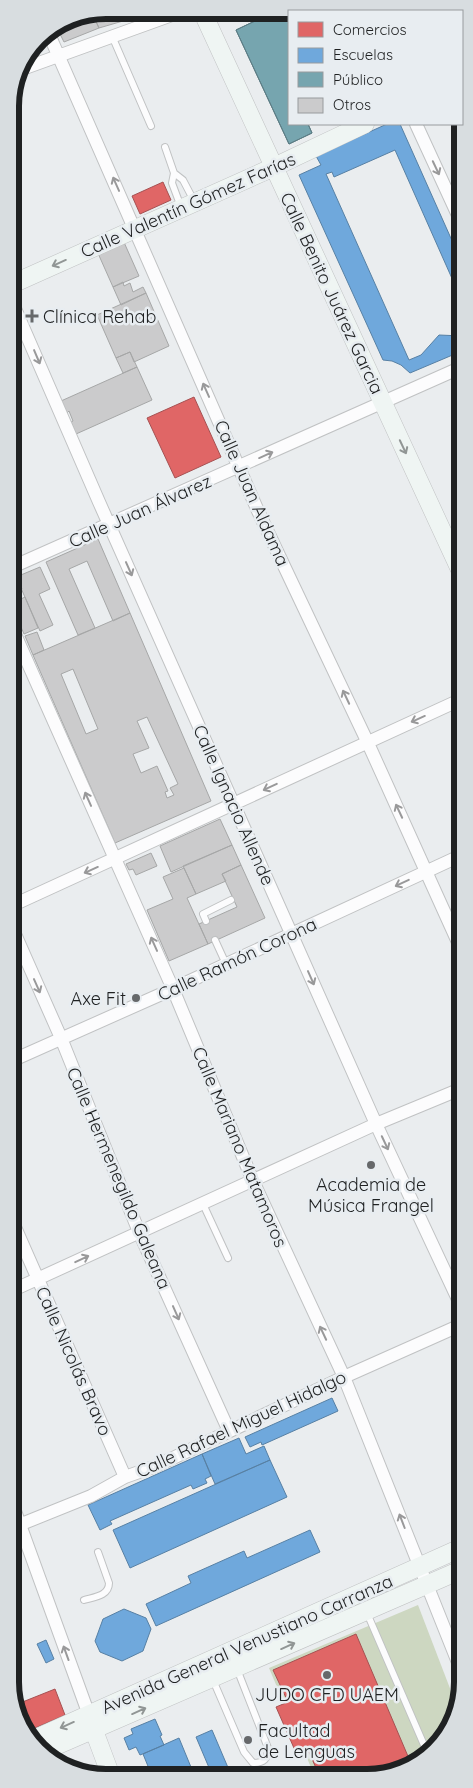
<svg xmlns="http://www.w3.org/2000/svg" width="473" height="1788" font-family="Quicksand,sans-serif">
  <rect width="100%" height="100%" fill="#eaedef"/>
  <path fill="#cdd7c1" d="M418,1605L456,1704L439,1746L380,1777H315L269,1668Z"/>
  <path fill="#e06666" stroke="#a65152" d="M163,182L171,200L140,214L132,196Z
    M194,397L221,457L175,478L147,418Z
    M356,1634L410,1761L380,1777H320L308,1750L297,1755L276,1707L288,1702L273,1670Z
    M11,1660L18,1687L11,1690Z
    M55,1689L65,1715L35,1728L17,1709L15,1705Z"/>
  <path fill="#6fa8dc" stroke="#5780a4" d="M387,124H400L462,263V301L395,150L334,177L332,172L326,174L409,360L421,355L439,335L462,336V351L410,373L401,365L392,361L383,360L299,175L321,165L316,156Z
    M332,1398L338,1411L262,1445L261,1442L250,1447L245,1437Z
    M239,1438L246,1454L264,1446L270,1460L215,1484L202,1454Z
    M202,1454L211,1476L205,1479L207,1483L193,1489L191,1485L110,1521L112,1524L100,1530L88,1505Z
    M270,1460L287,1497L130,1568L113,1530Z
    M310,1530L320,1552L156,1626L146,1604L191,1583L188,1576L244,1551L247,1558Z
    M124,1609L146,1618L151,1629L143,1651L122,1661L100,1652L95,1641L103,1619Z
    M46,1640L54,1659L46,1663L37,1644Z
    M155,1719L162,1735L160,1736L164,1745L140,1755L136,1747L129,1750L124,1738L133,1734L131,1729Z
    M212,1730L232,1777H213L196,1737Z
    M179,1738L193,1772L183,1776H152L143,1754Z
    M202,1768L205,1777L183,1776L193,1772Z"/>
  <path fill="#76a5af" stroke="#5c7d85" d="M276,11H290L289,124H308L312,133L289,144L236,30Z
    M276,11H290L289,124H308L312,133L289,144L236,30Z"/>
  <path fill="#cbcbcc" stroke="#a6a7a7" fill-rule="evenodd" d="M106,10H146L147,14L99,28L92,13Z
    M92,13L99,28L64,42L56,26L69,17Z
    M123,240L139,276L113,287L97,251Z
    M123,282L124,286L130,283L133,292L143,287L146,293L121,305L113,287Z
    M146,293L169,346L134,362L130,352L116,358L97,315Z
    M10,319L19,339L10,343Z
    M130,352L137,367L123,373L116,358Z
    M137,367L152,400L76,434L71,422L73,421L69,411L67,413L61,401Z
    M98,539L130,613L113,621L87,561L69,569L95,628L78,635L46,562Z
    M40,567L50,589L39,594L53,625L40,631L16,577Z
    M16,577L22,589L10,594V579Z
    M25,597L38,628L24,634L11,604Z
    M130,613L211,801L115,843L33,655ZM73,669L98,729L86,734L61,674ZM147,717L178,784L170,788L174,795L167,798L165,792L168,791L157,766L141,773L133,754L149,748L137,721Z
    M37,632L44,650L33,655L25,636Z
    M220,819L232,845L171,872L160,846Z
    M232,845L241,865L222,874L226,881L196,894L183,866Z
    M151,853L157,866L136,875L133,869L129,870L126,864Z
    M241,865L265,918L208,944L199,924L237,907L222,874Z
    M184,868L196,894L187,898L208,944L169,961L147,910L173,899L163,877Z"/>
  <g fill="none" stroke-linecap="round" stroke-linejoin="round">
    <g stroke="#c0c2c3" stroke-width="8">
      <path id="lane" d="M112,36L151,126
        M165,147L174,173L172,183L181,207
        M174,173L183,180L194,201
        M206,921L203,914L231,900
        M215,940L226,964
        M203,1204L228,1258
        M84,1600C94,1597 109,1596 109,1583L98,1552
        M367,1613L427,1752
        M213,1680L244,1752L253,1763C264,1763 268,1759 268,1748L237,1669"/>
    </g>
    <g stroke="#c0c2c3" stroke-width="14">
      <path id="street" d="M48,32L258,511L367,741L462,951
        M25,68L183,11
        M416,124L462,224
        M10,297L99,502L376,1124L463,1310
        M10,568L462,367
        M10,623L173,989L253,1181L344,1377L463,1675
        M11,906L462,699
        M11,925L61,1038L139,1232L229,1431
        M11,1061L166,992L462,855
        M11,1218L125,1477
        M11,1291L376,1124L463,1088
        M11,1500L89,1715
        M19,1525L91,1496L125,1477L156,1466L344,1377L463,1324"/>
    </g>
    <g stroke="#c0c2c3" stroke-width="19">
      <path id="secondary" d="M202,11L462,574
        M10,285L274,167L365,124
        M90,1720L111,1776
        M32,1740L463,1547
        M44,1751L463,1569"/>
    </g>
    <use href="#lane" stroke="#fcfcfd" stroke-width="6"/>
    <use href="#street" stroke="#fcfcfd" stroke-width="12"/>
    <use href="#secondary" stroke="#eff5f3" stroke-width="18"/>
  </g>
  <defs><path id="oneway-shaft" d="M-6 0H5M1.5-3L5.5 0L1.5 3" fill="none" stroke-width="1.6" stroke-linecap="round" stroke-linejoin="round" transform="scale(1.25)"/></defs>
  <g stroke="#99999a">
    <use href="#oneway-shaft" transform="translate(436 168) rotate(65)"/>
    <use href="#oneway-shaft" transform="translate(116 184) rotate(-114)"/>
    <use href="#oneway-shaft" transform="translate(37 357) rotate(67)"/>
    <use href="#oneway-shaft" transform="translate(206 390) rotate(-114)"/>
    <use href="#oneway-shaft" transform="translate(266 455) rotate(-24)"/>
    <use href="#oneway-shaft" transform="translate(129 569) rotate(66)"/>
    <use href="#oneway-shaft" transform="translate(346 697) rotate(-115)"/>
    <use href="#oneway-shaft" transform="translate(418 719) rotate(156)"/>
    <use href="#oneway-shaft" transform="translate(270 787) rotate(155)"/>
    <use href="#oneway-shaft" transform="translate(88 799) rotate(-114)"/>
    <use href="#oneway-shaft" transform="translate(399 811) rotate(-115)"/>
    <use href="#oneway-shaft" transform="translate(91 870) rotate(156)"/>
    <use href="#oneway-shaft" transform="translate(402 883) rotate(155)"/>
    <use href="#oneway-shaft" transform="translate(154 944) rotate(-114)"/>
    <use href="#oneway-shaft" transform="translate(311 978) rotate(66)"/>
    <use href="#oneway-shaft" transform="translate(37 986) rotate(66)"/>
    <use href="#oneway-shaft" transform="translate(385 1143) rotate(65)"/>
    <use href="#oneway-shaft" transform="translate(82 1259) rotate(-25)"/>
    <use href="#oneway-shaft" transform="translate(176 1313) rotate(66)"/>
    <use href="#oneway-shaft" transform="translate(323 1333) rotate(-115)"/>
    <use href="#oneway-shaft" transform="translate(402 1521) rotate(-111)"/>
    <use href="#oneway-shaft" transform="translate(66 1653) rotate(-110)"/>
  </g>
  <g stroke="#919695">
    <use href="#oneway-shaft" transform="translate(59 263) rotate(156)"/>
    <use href="#oneway-shaft" transform="translate(403 447) rotate(65)"/>
    <use href="#oneway-shaft" transform="translate(288 1646) rotate(-24)"/>
    <use href="#oneway-shaft" transform="translate(139 1711) rotate(-24)"/>
    <use href="#oneway-shaft" transform="translate(67 1725) rotate(156)"/>
  </g>
  <g fill="#66686a" stroke="#e8edf1" stroke-width="2">
    <path d="M29.5 308.5h5v5h5v5h-5v5h-5v-5h-5v-5h5z"/>
    <circle cx="136" cy="998" r="5"/>
    <circle cx="371" cy="1165" r="5"/>
    <circle cx="327" cy="1675" r="5"/>
    <circle cx="248" cy="1740" r="5"/>
  </g>
  <g text-anchor="middle" dominant-baseline="central" stroke-width="5" stroke-linejoin="round" paint-order="stroke">
    <g font-size="18" fill="#1f2122" stroke="#e8edf1">
      <text transform="translate(188 205) rotate(-24)">Calle Valentín Gómez Farías</text>
      <text transform="translate(332 293) rotate(65)">Calle Benito Juárez Garcia</text>
      <text transform="translate(252 493) rotate(66)">Calle Juan Aldama</text>
      <text transform="translate(140 511) rotate(-24)">Calle Juan Álvarez</text>
      <text transform="translate(234 805) rotate(66)">Calle Ignacio Allende</text>
      <text transform="translate(237 959) rotate(-25)">Calle Ramón Corona</text>
      <text transform="translate(240 1147) rotate(67)">Calle Mariano Matamoros</text>
      <text transform="translate(119 1178) rotate(67)">Calle Hermenegildo Galeana</text>
      <text transform="translate(74 1361) rotate(66)">Calle Nicolás Bravo</text>
      <text transform="translate(241 1424) rotate(-25)">Calle Rafael Miguel Hidalgo</text>
      <text transform="translate(247 1644) rotate(-24)">Avenida General Venustiano Carranza</text>
    </g>
    <g font-size="18" fill="#1f2122" stroke="#e8edf1" text-anchor="start">
      <text x="43" y="316">Clínica Rehab</text>
      <text x="126" y="998" text-anchor="end">Axe Fit</text>
      <text x="371" y="1184" text-anchor="middle">Academia de<tspan x="371" dy="21">Música Frangel</tspan></text>
      <text x="327" y="1694" text-anchor="middle">JUDO CFD UAEM</text>
      <text x="258" y="1730">Facultad<tspan x="258" dy="21">de Lenguas</tspan></text>
    </g>
  </g>
  <path d="M0 0H473V1788H0ZM106 19H367A87 87 0 0 1 454 106V1682A87 87 0 0 1 367 1769H106A87 87 0 0 1 19 1682V106A87 87 0 0 1 106 19Z" fill="#d8dde0" fill-rule="evenodd"/>
  <path fill="none" stroke="#1f2122" stroke-width="6" d="M106 19H367A87 87 0 0 1 454 106V1682A87 87 0 0 1 367 1769H106A87 87 0 0 1 19 1682V106A87 87 0 0 1 106 19Z"/>
  <rect x="288" y="10" width="175" height="115" fill="#e8edf1" stroke="#989b9e"/>
  <rect x="298" y="22" width="25" height="15" fill="#e06666" stroke="#989b9e"/>
  <text x="333" y="35" font-size="15" fill="#1f2122">Comercios</text>
  <rect x="298" y="48" width="25" height="15" fill="#6fa8dc" stroke="#989b9e"/>
  <text x="333" y="60" font-size="15" fill="#1f2122">Escuelas</text>
  <rect x="298" y="72" width="25" height="15" fill="#76a5af" stroke="#989b9e"/>
  <text x="333" y="85" font-size="15" fill="#1f2122">Público</text>
  <rect x="298" y="98" width="25" height="15" fill="#cbcbcc" stroke="#989b9e"/>
  <text x="333" y="110" font-size="15" fill="#1f2122">Otros</text>
</svg>
